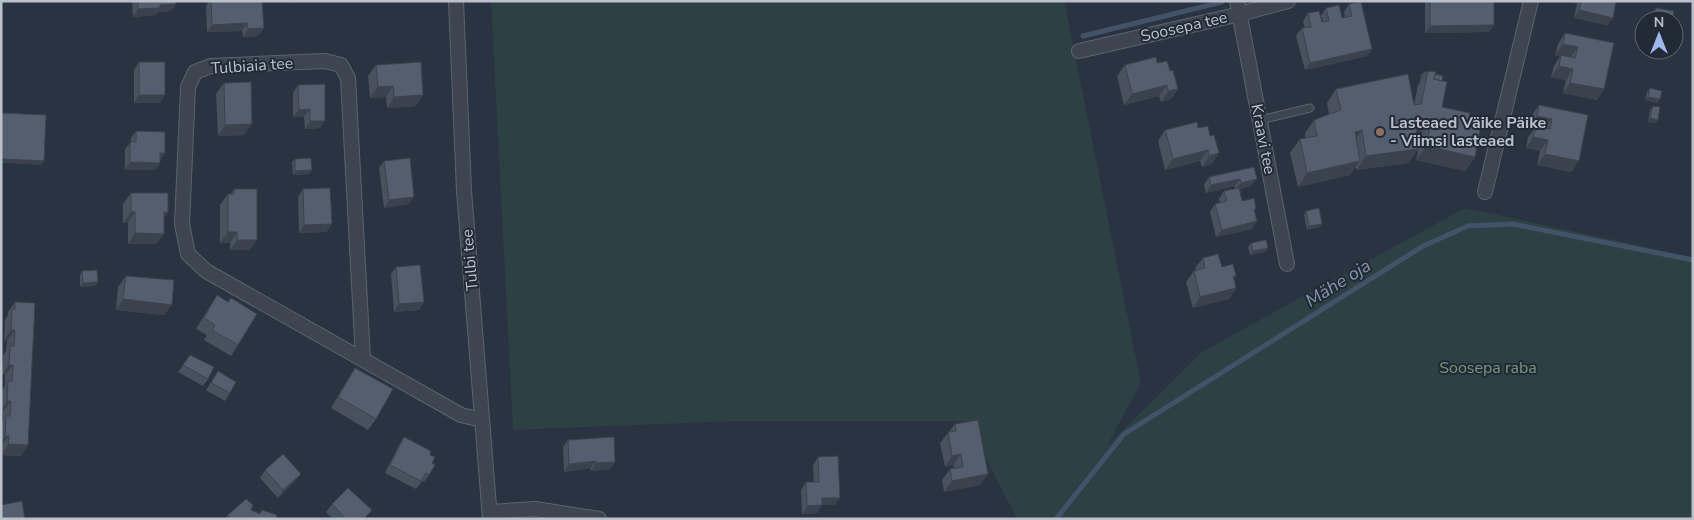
<svg xmlns="http://www.w3.org/2000/svg" width="1694" height="520" font-family="'Nunito Sans',sans-serif">
  <rect width="100%" height="100%" fill="#2a3341"/>
  <path fill="#2d4043" d="M491,1H1064L1141,383L1107,446L1202,352L1296,300L1465,208L1693,257V519H1017L967,421H734L513,430Z"/>
  <g fill="none" stroke-linecap="round" stroke-linejoin="round">
    <path stroke="#435269" stroke-width="5" d="M1083,36L1222,2
      M1056,519L1124,434L1423,246L1468,226L1513,224L1693,260"/>
    <g stroke="#5c636e" stroke-width="9">
      <path id="service" d="M1260,120L1310,108"/>
    </g>
    <g stroke="#5c636e" stroke-width="16">
      <path id="minor" d="M456,1L464,191L490,519
        M1237,1L1287,264
        M1079,51L1240,14L1288,1
        M1485,192L1531,1
        M363,359L348,78L341,65L325,61L211,66L195,72L188,87L182,224L188,254L206,271L461,415L482,420
        M490,512L535,509L599,519"/>
    </g>
    <use href="#service" stroke="#3e4551" stroke-width="7"/>
    <use href="#minor" stroke="#3e4551" stroke-width="14"/>
  </g>
  <path fill="#49515f" d="M132,1H176V4L171,11L158,12L155,15L133,17Z
    M209,1H262L264,28L258,36L243,37L242,31L207,32L206,6Z
    M1425,1H1494L1489,32L1425,33Z
    M1565,1H1616L1613,18L1607,25L1574,18L1577,4Z
    M1349,4L1372,49L1367,56L1305,70L1296,36L1302,28H1305L1303,21L1308,13L1323,22L1321,16L1326,8L1342,18H1345L1344,12Z
    M1656,8L1674,11L1651,19L1653,11Z
    M1565,33L1614,43L1604,89L1597,100L1563,93L1566,80L1551,77L1554,66L1560,56L1555,55L1558,44Z
    M139,62L160,103H134V70Z
    M1157,63L1170,71L1178,89L1171,99L1161,102L1159,96L1124,105L1117,76L1125,65Z
    M376,65L416,106L387,108L386,97L370,98L368,76Z
    M1428,71L1435,74L1442,81V107L1468,122L1475,157L1465,171L1416,160L1422,132H1416L1418,149L1408,163L1356,170V167L1350,175L1298,187L1290,153L1300,139L1305,138V133L1314,120L1329,114L1327,103L1336,89L1414,105L1418,85L1420,83L1421,75L1424,72H1427Z
    M224,83L244,135L218,136L216,94Z
    M298,85L320,128L305,129L304,117H293V93Z
    M1650,88L1660,99L1657,103L1645,100L1647,92Z
    M1539,105L1588,115L1571,172L1537,165L1540,151L1526,148L1528,137L1535,128L1530,127L1532,115Z
    M1653,106L1658,120L1655,123L1648,122L1650,110Z
    M1208,126L1212,164L1202,167L1200,161L1165,170L1158,141L1165,130L1198,128Z
    M136,131L160,163L155,170H125V149L131,142V138Z
    M295,159L312,170L309,174L293,175L292,162Z
    M384,161L409,204L384,208L379,168Z
    M1254,167L1251,186L1240,189L1242,201L1256,209L1254,211L1252,229L1216,237L1210,212L1215,204L1220,203L1219,199L1224,191L1235,189L1234,186L1206,193L1204,185L1209,177Z
    M234,189L250,250H230V243H220V205L228,194H231Z
    M303,189L332,224L326,232L299,233L298,197Z
    M131,193L168,212L164,218V234L156,244H128V223H123V204Z
    M1306,211L1322,224L1319,227L1307,230L1304,215Z
    M1251,243L1268,248L1265,252L1250,255L1248,247Z
    M1203,258L1222,267L1236,276L1234,278L1236,288L1229,299L1193,308L1186,282L1194,271L1196,270L1195,268Z
    M396,267L424,302L419,310L394,312L391,274Z
    M82,271L95,286L80,287V275Z
    M126,276L164,315L116,310L118,287Z
    M217,295L228,302L238,345L231,356L204,340L207,335L196,329L210,306Z
    M15,302L28,445L21,456L1,455V423L3,421V412H1V391L5,386V375H2L3,356L6,351L7,341L4,340L5,320L8,315V312Z
    M190,355L208,379L203,386L178,372Z
    M355,368L376,419L368,430L331,408L348,379Z
    M218,371L230,393L225,401L206,390Z
    M955,424L980,485L944,492L942,480L950,469L954,468L953,465L945,467L940,443Z
    M404,437L430,455L429,475L424,482L422,481L416,489L385,473L399,445Z
    M568,440L615,462L610,469L591,471L590,468L564,472L563,447Z
    M818,457L835,505H822L817,513L802,514L801,490L806,482H814L813,465Z
    M265,470L295,481L278,498L260,478Z
    M332,504L366,519H333L326,512Z
    M251,510L260,513L262,510L276,519H225L228,515Z"/>
  <path fill="#3c424d" d="M290,1H311L288,3Z
    M1565,1H1579L1577,4Z
    M176,4L171,11L158,12L155,15L133,17L138,9L160,5Z
    M1579,10L1613,18L1607,25L1574,18Z
    M1654,15L1672,19V20H1656L1651,19Z
    M247,23L242,31L207,32L212,25Z
    M1494,25L1489,32L1425,33L1430,26Z
    M264,28L258,36L243,37L248,29Z
    M1563,44L1578,47L1570,58L1555,55Z
    M1372,49L1367,56L1305,70L1310,63Z
    M1559,66L1573,69L1566,80L1551,77Z
    M1570,83L1604,89L1597,100L1563,93Z
    M1167,85L1159,96L1124,105L1132,94Z
    M393,86L386,97L370,98L378,87Z
    M1178,89L1171,99L1161,102L1168,91Z
    M139,95H165L160,103H134Z
    M423,95L416,106L387,108L394,97Z
    M1648,97L1660,99L1657,103L1645,100Z
    M310,109L304,117H293L299,110Z
    M1537,116L1552,119L1544,129L1530,127Z
    M1415,118L1432,119L1422,132H1405Z
    M1650,118L1658,120L1655,123L1648,122Z
    M310,121H325L320,128L305,129Z
    M252,124L244,135L218,136L225,125Z
    M1362,130L1353,144L1355,132Z
    M1533,137L1548,140L1540,151L1526,148Z
    M1426,146L1475,157L1465,171L1416,160Z
    M1418,149L1408,163L1356,170L1366,156Z
    M1208,150L1200,161L1165,170L1173,159Z
    M160,153H165L160,161Z
    M1219,153L1212,164L1202,167L1209,156Z
    M1545,154L1579,161L1571,172L1537,165Z
    M1,159L44,161L41,165L1,163Z
    M1360,161L1350,175L1298,187L1307,173Z
    M130,162L160,163L155,170H125Z
    M312,170L309,174L293,175L295,171Z
    M1240,179L1234,186L1206,193L1211,185Z
    M1257,179L1251,186L1235,190L1241,183Z
    M414,197L409,204L384,208L389,200Z
    M131,212H135L128,223H123Z
    M164,212H168L161,223Z
    M1257,221L1252,229L1216,237L1222,230Z
    M332,224L326,232L299,233L304,225Z
    M1322,224L1319,227L1307,230L1309,226Z
    M228,232H237L230,243H220Z
    M135,233L164,234L156,244H128Z
    M237,240H257L250,250H230Z
    M1268,248L1265,252L1250,255L1253,251Z
    M98,282L95,286L80,287L83,283Z
    M1236,288L1229,299L1193,308L1200,297Z
    M123,299L172,305L164,315L116,310Z
    M424,302L419,310L394,312L399,304Z
    M11,330H15L7,341L4,340Z
    M9,365H13L5,375H2Z
    M7,401H11L3,412H1V409Z
    M5,436H9L1,447V442Z
    M8,444L28,445L21,456L1,455Z
    M961,454L953,465L945,467L952,456Z
    M596,461L590,468L564,472L569,464Z
    M615,462L610,469L591,471L596,463Z
    M301,474L295,481L278,498L283,490Z
    M988,474L980,485L944,492L952,481Z
    M822,498H840L835,505H822L817,513L802,514L807,506Z"/>
  <path fill="#555e6e" stroke="#3c424d" d="M138,1H176V4L160,5V8L138,9Z
    M211,1H262L264,28L248,29L247,23L212,25Z
    M1430,1H1494V25L1430,26Z
    M1581,1H1616L1613,18L1579,10Z
    M1361,2L1372,49L1310,63L1302,28L1311,27L1308,13L1319,11L1322,22L1329,21L1326,8L1339,5L1342,18L1352,16L1349,4Z
    M1656,8L1674,11L1672,19L1654,15Z
    M1565,33L1614,43L1604,89L1570,83L1573,69L1559,66L1561,55L1575,58L1578,47L1563,44Z
    M1156,57L1157,63L1167,61L1170,71L1173,70L1178,89L1168,91L1167,85L1132,94L1125,65Z
    M139,62H165V95H139Z
    M421,62L423,95L394,97L393,86L378,87L376,65Z
    M1428,71L1436,72L1434,79L1447,82L1442,107L1470,113L1468,122L1481,124L1475,157L1426,146L1432,119L1415,118L1418,149L1366,156L1362,130L1355,132L1360,161L1307,173L1300,139L1317,136L1314,120L1341,110L1336,89L1408,74L1414,105L1421,104Z
    M1424,72H1427L1422,79Z
    M1435,74L1443,76L1442,81L1434,79Z
    M251,82L252,124L225,125L224,83Z
    M325,84V121H310V109L299,110L298,85Z
    M1650,88L1662,91L1660,99L1648,97Z
    M1539,105L1588,115L1579,161L1545,154L1548,140L1533,137L1536,127L1550,129L1552,119L1537,116Z
    M1653,106L1660,107L1658,120L1650,118Z
    M1,113L46,115L44,161L1,159Z
    M1197,122L1198,128L1208,126L1210,136L1214,135L1219,153L1209,156L1208,150L1173,159L1165,130Z
    M136,131L165,132V153H160V163L130,162V142H136Z
    M311,158L312,170L295,171V159Z
    M410,158L414,197L389,200L384,161Z
    M1254,167L1257,179L1241,183L1240,179L1211,185L1209,177Z
    M330,188L332,224L304,225L303,189Z
    M1239,188L1242,201L1254,198L1256,209H1254L1257,221L1222,230L1215,204L1227,201L1224,191Z
    M234,189H257V240H237V232H228V194H234Z
    M131,193H168V212H164V234L135,233V212H131Z
    M1319,208L1322,224L1309,226L1306,211Z
    M1266,240L1268,248L1253,251L1251,243Z
    M1218,254L1222,267L1233,264L1236,276H1233L1236,288L1200,297L1194,271L1205,268L1203,258Z
    M420,265L424,302L399,304L396,267Z
    M97,270L98,282L83,283L82,271Z
    M126,276L174,280L172,305L123,299Z
    M217,295L228,302L231,298L257,314L238,345L212,330L215,325L204,318Z
    M15,302L35,303L28,445L8,444L9,436H5L6,416H10L11,401H7L8,381H12L13,365H9L10,346H14L15,330H11L12,309H15Z
    M190,355L214,367L208,379L183,365Z
    M355,368L393,389L376,419L338,397Z
    M218,371L236,382L230,393L211,383Z
    M978,420L988,474L952,481L950,469L963,467L961,454L952,456L948,432L956,431L955,424Z
    M404,437L431,451L430,455L435,457L432,463L435,465L429,475L426,473L421,481L390,465Z
    M614,437L615,462L596,463V461L569,464L568,440Z
    M283,454L301,474L283,490L265,470Z
    M838,456L840,498H822V505L807,506L806,482H819L818,457Z
    M348,488L372,510L364,519H346L332,504Z
    M246,499L253,505L251,510L260,514L262,510L277,515L276,519H231L228,515Z
    M22,501L25,519H1V505Z"/>
  <circle fill="#8d6e63" stroke="#222a36" stroke-width="2" cx="1380" cy="132" r="5"/>
  <g text-anchor="middle" dominant-baseline="central" stroke-width="4" stroke-linejoin="round" paint-order="stroke">
    <g font-size="16" fill="#bbc0cb" stroke="#222a36">
      <text transform="translate(1184 27) rotate(-13)">Soosepa tee</text>
      <text transform="translate(252 66) rotate(-4)">Tulbiaia tee</text>
      <text transform="translate(1263 139) rotate(79)">Kraavi tee</text>
      <text transform="translate(470 260) rotate(-95)">Tulbi tee</text>
    </g>
    <g font-size="16" font-weight="bold" fill="#bbc0cb" stroke="#222a36" text-anchor="start">
      <text x="1390" y="123">Lasteaed Väike Päike<tspan x="1390" dy="18">- Viimsi lasteaed</tspan></text>
    </g>
    <g font-size="16" fill="#75997e" stroke="#222a36">
      <text x="1488" y="368">Soosepa raba</text>
    </g>
    <g font-size="18" font-style="italic" fill="#8696ae" stroke="#222a36">
      <text transform="translate(1338 283) rotate(-32)">Mähe oja</text>
    </g>
  </g>
  <rect width="1694" height="520" fill="none" stroke="#bbc0cb" stroke-width="5"/>
  <g transform="translate(1659 35)"><circle r="24" fill="#222a36" stroke="#5f6672"/>
  <path d="M0-4L9 19L0 12L-9 19Z" fill="#9cb9ee"/>
  <text y="-8" font-size="14" font-weight="bold" text-anchor="middle" fill="#bbc0cb">N</text>
  </g>
</svg>
